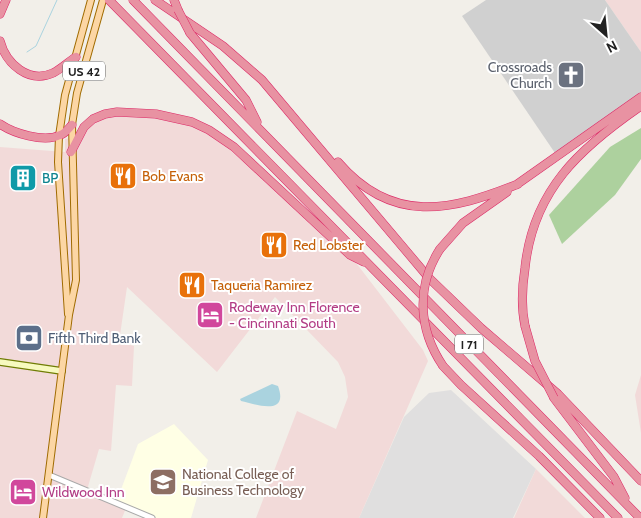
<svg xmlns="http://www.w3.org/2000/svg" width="641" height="518" font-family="Cabin,sans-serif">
  <rect width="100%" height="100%" fill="#f2efe9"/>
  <path fill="#e0dfdf" d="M451,390L536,469L513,518H359L404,417L429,393Z"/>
  <path fill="#f2dad9" d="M605,0H641V52Z
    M100,115L173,116L227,141L350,255L423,350L428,361L359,518H256L297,411L336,429L348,397L345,377L338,362L275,297L217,372L127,287L119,342L134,346L132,386L116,385L111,451L99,449L87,490L126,508L122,518H0V147L65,152V139L78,136Z
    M641,375V433L635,395Z
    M536,469L585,518H514Z"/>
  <path fill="#ffffe5" d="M174,424L208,460L191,518H152L116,503L138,444Z"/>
  <path fill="#d0d0d0" d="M486,0H605L641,52V97L557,156L462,16Z"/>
  <path fill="#add19e" d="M641,128V159L615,195L562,244L549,215L610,147Z"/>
  <path fill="#aad3df" d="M272,384L278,386C289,416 257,405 241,401L240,399Z"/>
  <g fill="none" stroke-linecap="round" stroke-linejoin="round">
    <path stroke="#aad3df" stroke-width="1" d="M27,52L36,46L57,0"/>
    <g stroke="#a9a9a9" stroke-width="7">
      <path id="tertiary" d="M49,475L152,518"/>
    </g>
    <g stroke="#707d05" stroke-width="8">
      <path id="secondary" d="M0,362L62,371"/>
    </g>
    <g stroke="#a06b00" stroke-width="8">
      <path id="primary" d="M68,314L58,162L59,136L65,95L91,0
        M43,518L69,315L76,280L72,125L77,93L103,0"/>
    </g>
    <g stroke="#dc2a67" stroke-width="9">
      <path id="motorway" d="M109,0L618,518
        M133,0L640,518
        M155,0L223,46L262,80L429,278L481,328L558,394L641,481
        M174,0L178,10
        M0,14L6,0
        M190,33L246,100L257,122
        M0,41C6,64 29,84 53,73C61,69 68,62 76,57
        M0,124C13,133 44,143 60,135C65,134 69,128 72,125
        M71,152L84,127L93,119L105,114L117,112L156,114L192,122L209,130L234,147L350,255L364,262
        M338,162C392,225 451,211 518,184
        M516,185L641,97
        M440,249L463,223L507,192
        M525,326C521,307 522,287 525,268C533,190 580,148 641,106
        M443,366L461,385L539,456L600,518
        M554,398L614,477L625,498"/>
    </g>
    <use href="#tertiary" stroke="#fff" stroke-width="5"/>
    <use href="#secondary" stroke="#f7fabf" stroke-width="5.5"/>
    <use href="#primary" stroke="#fcd6a4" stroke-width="6"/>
    <use href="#motorway" stroke="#e892a2" stroke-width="8"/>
    <g stroke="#dc2a67" stroke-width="9" stroke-linecap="butt">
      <path id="motorway-bridge" d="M178,10L190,33
        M440,249C416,286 418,329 443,366
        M525,326L535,361L554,398"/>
    </g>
    <use href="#motorway-bridge" stroke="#e892a2" stroke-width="8"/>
  </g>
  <defs>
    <g id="church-square" transform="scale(1.4375)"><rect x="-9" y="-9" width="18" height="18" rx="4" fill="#6b7280" stroke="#fff"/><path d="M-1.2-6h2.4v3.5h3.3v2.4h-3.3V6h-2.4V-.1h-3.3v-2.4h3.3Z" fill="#fff"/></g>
    <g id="restaurant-square" transform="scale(1.4375)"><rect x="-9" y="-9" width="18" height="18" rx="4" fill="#e8710a" stroke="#fff"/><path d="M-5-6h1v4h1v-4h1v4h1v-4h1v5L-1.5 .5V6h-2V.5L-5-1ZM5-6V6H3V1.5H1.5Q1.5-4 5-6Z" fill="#fff"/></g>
    <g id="building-square" transform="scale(1.4375)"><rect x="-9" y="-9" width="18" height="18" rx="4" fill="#0f9aa8" stroke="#fff"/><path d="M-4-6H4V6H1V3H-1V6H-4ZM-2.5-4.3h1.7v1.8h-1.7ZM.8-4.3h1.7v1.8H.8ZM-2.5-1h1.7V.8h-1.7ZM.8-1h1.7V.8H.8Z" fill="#fff"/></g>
    <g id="hotel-square" transform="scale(1.4375)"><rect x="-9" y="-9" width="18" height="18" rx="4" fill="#d1479c" stroke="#fff"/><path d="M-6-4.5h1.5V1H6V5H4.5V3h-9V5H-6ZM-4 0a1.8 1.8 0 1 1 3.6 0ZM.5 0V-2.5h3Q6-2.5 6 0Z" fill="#fff"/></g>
    <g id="bank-square" transform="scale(1.4375)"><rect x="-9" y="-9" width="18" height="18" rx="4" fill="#5c6f8a" stroke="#fff"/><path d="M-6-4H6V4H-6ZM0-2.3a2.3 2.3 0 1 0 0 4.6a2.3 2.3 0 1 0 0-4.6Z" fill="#fff"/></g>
    <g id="university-square" transform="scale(1.4375)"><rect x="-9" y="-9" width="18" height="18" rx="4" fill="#8d6e63" stroke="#fff"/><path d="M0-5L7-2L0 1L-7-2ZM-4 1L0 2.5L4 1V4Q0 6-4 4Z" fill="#fff"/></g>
  </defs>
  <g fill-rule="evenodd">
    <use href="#church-square" x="571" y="75"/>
    <use href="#restaurant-square" x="123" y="176"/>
    <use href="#building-square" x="23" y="178"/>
    <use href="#restaurant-square" x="274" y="245"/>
    <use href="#restaurant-square" x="192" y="285"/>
    <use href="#hotel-square" x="210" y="315"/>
    <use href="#bank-square" x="29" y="338"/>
    <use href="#university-square" x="163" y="482"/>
    <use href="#hotel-square" x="23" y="492"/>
  </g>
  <g text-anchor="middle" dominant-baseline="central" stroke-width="4" stroke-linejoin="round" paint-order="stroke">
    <g fill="#fff" stroke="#646464" stroke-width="1">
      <rect x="63" y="61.5" width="42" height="19" rx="4"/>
      <rect x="455" y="334.5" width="28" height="19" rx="4"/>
    </g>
    <g font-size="12" font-weight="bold" fill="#222">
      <text x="84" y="71">US 42</text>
      <text x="469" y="344">I 71</text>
    </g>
    <g font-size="14" fill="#5b616d" stroke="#fff" text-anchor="end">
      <text x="552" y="67">Crossroads<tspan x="552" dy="16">Church</tspan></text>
    </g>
    <g font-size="14" fill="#c56008" stroke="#fff" text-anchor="start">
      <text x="142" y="176">Bob Evans</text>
      <text x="293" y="245">Red Lobster</text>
      <text x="211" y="285">Taqueria Ramirez</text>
    </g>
    <g font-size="14" fill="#0d838f" stroke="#fff" text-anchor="start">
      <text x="42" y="178">BP</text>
    </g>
    <g font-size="14" fill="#b23c85" stroke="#fff" text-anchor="start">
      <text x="229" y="307">Rodeway Inn Florence<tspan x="229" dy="16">- Cincinnati South</tspan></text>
      <text x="42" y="492">Wildwood Inn</text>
    </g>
    <g font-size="14" fill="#4e5e75" stroke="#fff" text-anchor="start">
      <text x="48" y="338">Fifth Third Bank</text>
    </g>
    <g font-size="14" fill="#785e54" stroke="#fff" text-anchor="start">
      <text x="182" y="474">National College of<tspan x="182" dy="16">Business Technology</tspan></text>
    </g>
  </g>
  <g transform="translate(606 35) rotate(153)" stroke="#ffffff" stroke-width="4" paint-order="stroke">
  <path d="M0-4L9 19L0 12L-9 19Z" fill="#222222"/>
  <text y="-8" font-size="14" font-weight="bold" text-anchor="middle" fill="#222222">N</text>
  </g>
</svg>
